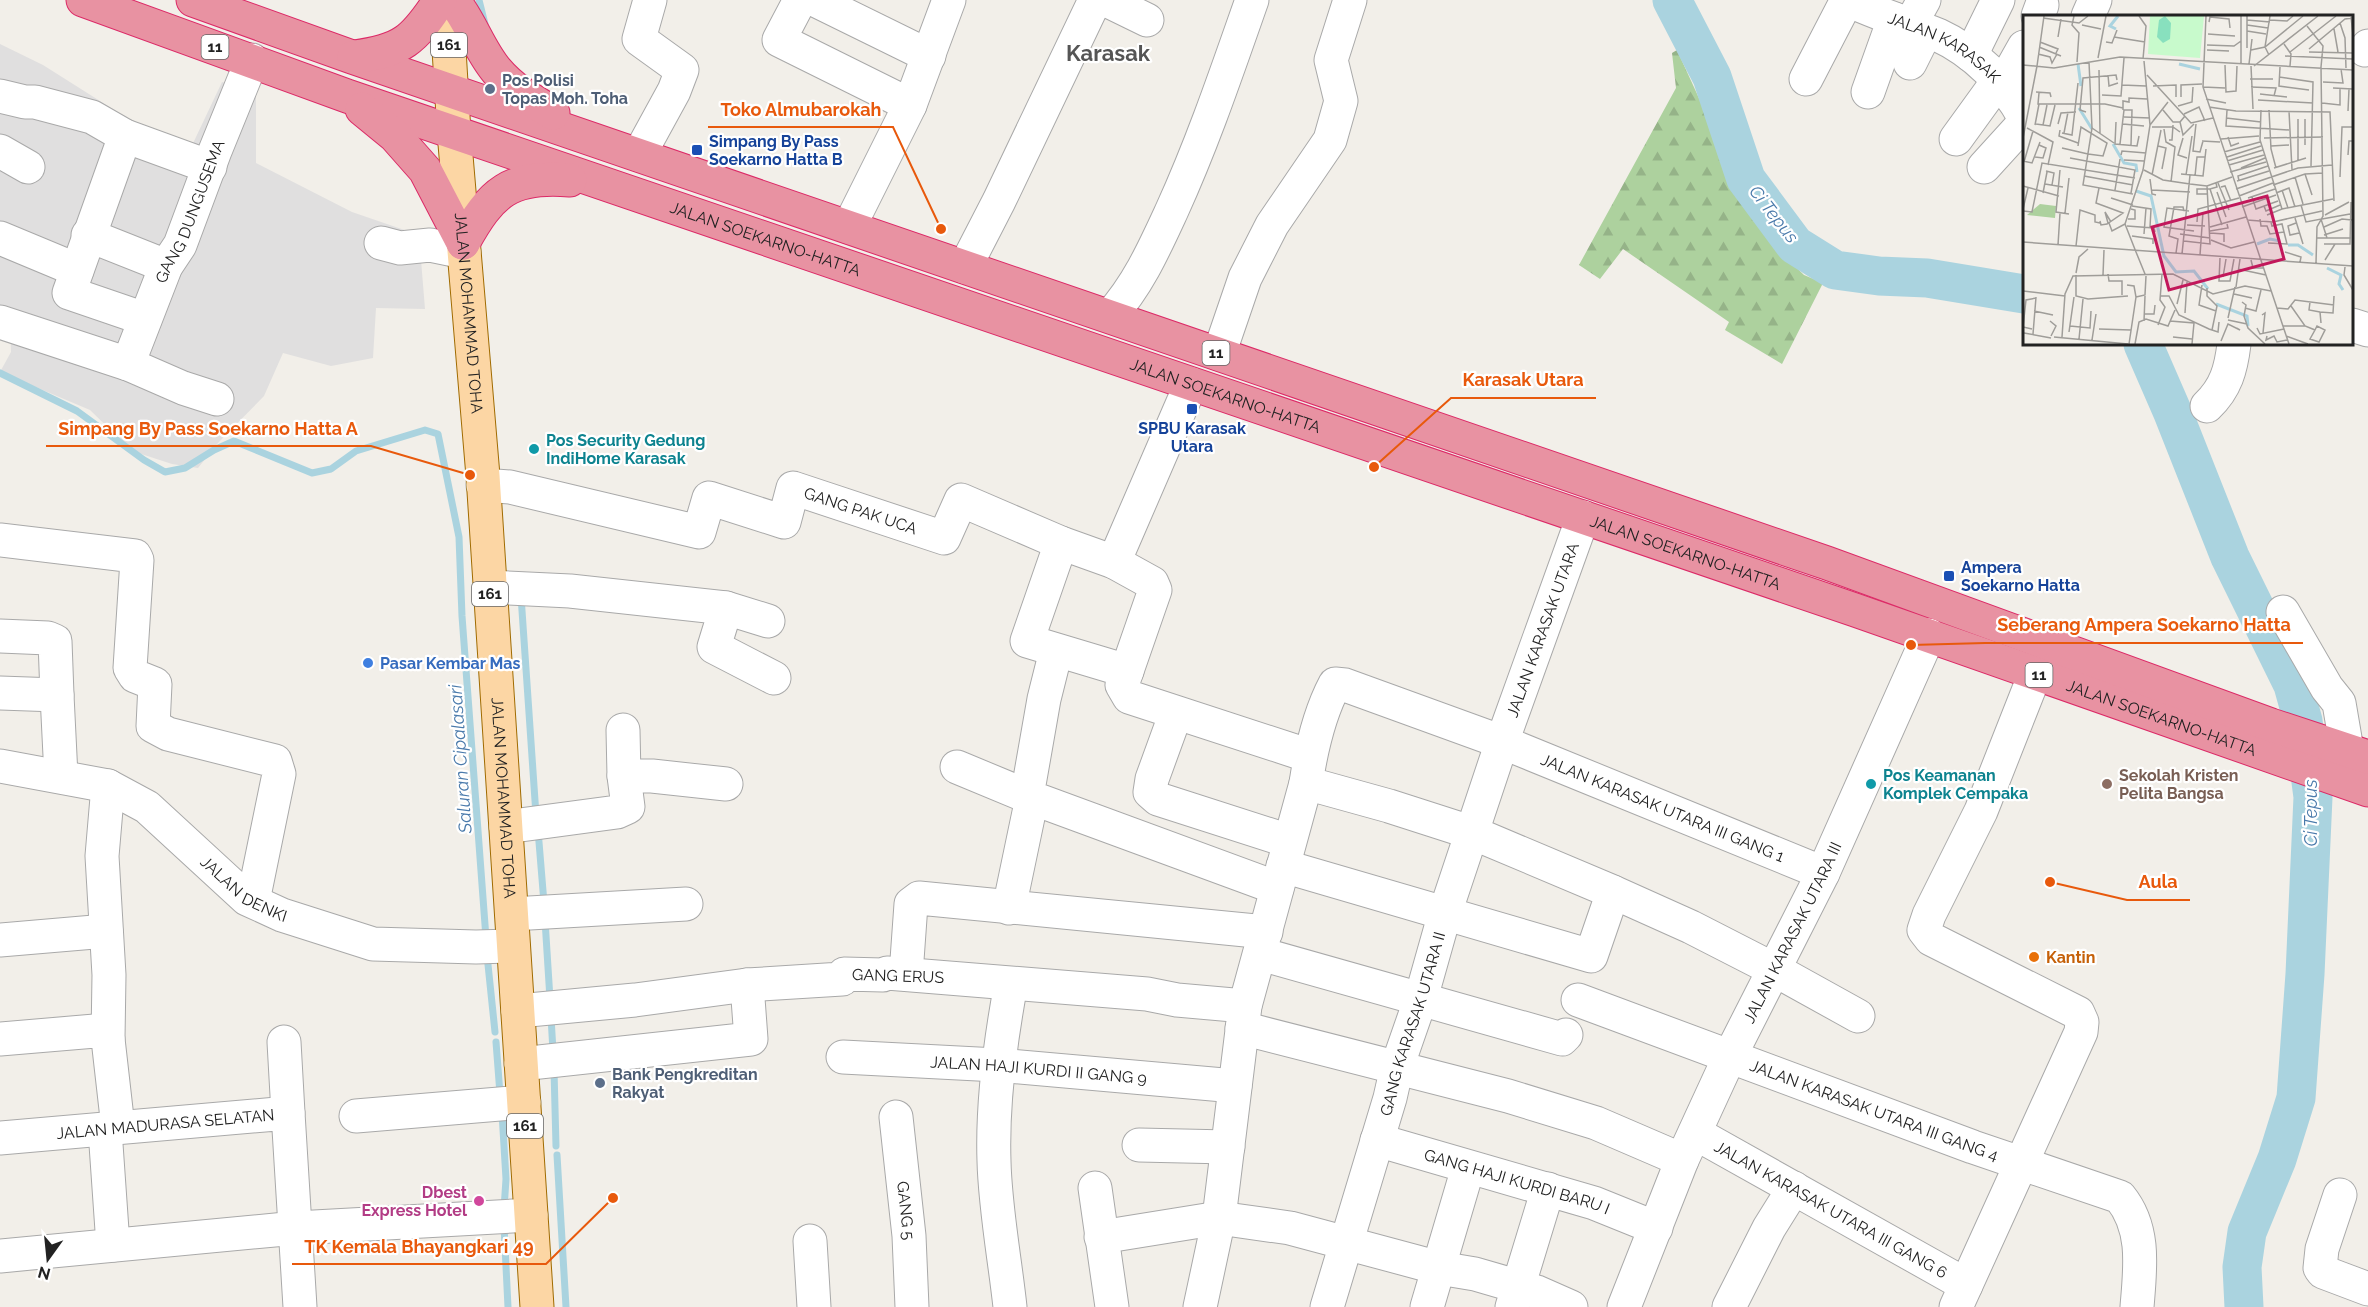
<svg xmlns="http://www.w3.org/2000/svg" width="2368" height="1307" font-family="Raleway,sans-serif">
  <defs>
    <pattern id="forest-firs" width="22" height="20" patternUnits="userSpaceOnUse" patternTransform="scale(1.5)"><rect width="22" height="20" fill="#add19e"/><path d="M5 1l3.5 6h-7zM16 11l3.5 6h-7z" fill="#95b388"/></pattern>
  </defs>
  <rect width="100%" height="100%" fill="#f2efe9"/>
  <path fill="#e0dfdf" d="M0,44L43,65L187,156L222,82L256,90V163L352,212L419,235L425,309L376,308L373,358L331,366L283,353L264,396L218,443L198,468L172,464L132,451L90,410L0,372L11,352L10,322L0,313Z"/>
  <path fill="url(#forest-firs)" d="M1677,50L1740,188L1770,242L1804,275L1823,283L1782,364L1725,330L1729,322L1623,249L1600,279L1579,265L1676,88L1672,53Z"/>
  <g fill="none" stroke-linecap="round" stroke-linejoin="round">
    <path stroke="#aad3df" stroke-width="7" d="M479,0L485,24
      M0,373L77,411L144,460L165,472L185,468L214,450L234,441L312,473L331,469L356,451L425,430L438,434L459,537L462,616L486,938
      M521,596L536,815
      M538,830L544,903
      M545,920L550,999
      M487,955L495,1032
      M551,1017L553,1051
      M496,1042L500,1094
      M554,1070L556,1146
      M502,1113L506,1179L504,1209
      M557,1155L566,1307
      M504,1226L508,1307"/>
    <path stroke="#aad3df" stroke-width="39" d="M1672,0L1712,77L1746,179L1795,245L1835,270L1879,276L1927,278L2024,294
      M2143,344L2173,413L2230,557L2293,685L2303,721L2313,797L2305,974L2296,1098L2277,1159L2247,1232L2242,1267L2244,1307"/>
    <g stroke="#a9a9a9" stroke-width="35">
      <g id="minor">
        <path d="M800,0L779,40L910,105"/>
        <path d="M815,0L929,56"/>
        <path d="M1106,0L1147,20"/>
        <path id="s1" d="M1848,0C1877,14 1908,23 1938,35C1973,51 2006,83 2024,117"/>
        <path d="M2038,16L2042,5"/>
        <path d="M2088,16L2095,0"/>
        <path d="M1910,25L1924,0"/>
        <path d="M2365,50L2368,46"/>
        <path d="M1971,55L1998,0"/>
        <path d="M1910,63L1926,31"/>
        <path d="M1806,79L1847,0"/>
        <path d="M2002,86L2024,47"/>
        <path d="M1868,92L1894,19"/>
        <path d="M0,96L25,102H35L92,117L125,136L210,167"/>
        <path d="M125,136L69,293L145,319"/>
        <path d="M1956,139L1998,81"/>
        <path d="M0,151L28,167"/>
        <path d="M639,155L674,91L682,70L639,39L650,0"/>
        <path d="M1984,167L2024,123"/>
        <path d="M849,227L910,105L949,0"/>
        <path d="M88,235L166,266"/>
        <path d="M0,238L77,270"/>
        <path d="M381,243L400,248L430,245L464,252"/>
        <path d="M965,267L999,201L1095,0"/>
        <path d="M1110,316C1138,285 1154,249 1172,210C1203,142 1227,71 1252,0"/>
        <path d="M0,322L128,364L183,388L217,399"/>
        <path d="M2352,325L2368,330"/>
        <path d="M1219,354L1245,278L1272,225L1330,140L1341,101L1331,60L1350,0"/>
        <path id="s2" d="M128,364L166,266L180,245L215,151L252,60"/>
        <path d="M2207,406C2226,388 2231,369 2234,344"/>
        <path id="s3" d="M483,485L510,487L699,532L709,498L784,522L793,488L944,538L961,500L1061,543L1114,562L1152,583L1155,590L1122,685L1129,697L1310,756"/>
        <path d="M0,540L135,556L137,560L130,668L135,676L155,684L153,726L168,734L275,761L279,774L253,901"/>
        <path d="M1061,543L1027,641L1127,671"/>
        <path d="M1114,562L1191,384"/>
        <path d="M490,587L570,591L726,608L768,621"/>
        <path d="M726,608L714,647L774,678"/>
        <path d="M2283,612L2327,688L2339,703L2347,750"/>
        <path d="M0,636L48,638L55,641L57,695"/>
        <path d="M1056,651L1044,699L1027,796L1277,888"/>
        <path d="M0,693L57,695L61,776"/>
        <path d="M1176,713L1152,779L1150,792L1158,799L1289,841"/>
        <path d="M623,730L624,776"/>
        <path id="s4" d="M0,766L108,786L147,807L247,899L282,915L373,944L476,947L513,946"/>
        <path d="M957,767L1027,796"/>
        <path d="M1306,783L1389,806L1473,833L1613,892L1691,927L1775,970L1858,1016"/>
        <path d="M506,827L617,812L628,807L624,776H652L726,784"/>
        <path d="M1283,866L1591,956L1613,892"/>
        <path d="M1009,908L1032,798"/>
        <path d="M512,914L686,904"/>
        <path d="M0,940L106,931"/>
        <path d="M1261,954L1562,1039L1566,1035"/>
        <path d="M906,974L911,904L919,898L1266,932"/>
        <path id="s5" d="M1578,1000L1973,1147L2120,1197C2146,1229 2140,1269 2137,1307"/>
        <path d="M518,1011L635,1000L747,985L842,979L844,974L883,975L887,973L1147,994L1177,1000L1245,1006"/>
        <path d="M1242,1028L1508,1096L1596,1123L1682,1160"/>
        <path d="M0,1039L95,1031L104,1033L108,1039L118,1127"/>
        <path d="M108,1039L109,975L102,856L108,786"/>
        <path d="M284,1042L288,1113"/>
        <path id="s6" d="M843,1057L997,1065L1235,1086"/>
        <path d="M521,1064L751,1039L747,985"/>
        <path d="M356,1116L524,1102"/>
        <path id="s7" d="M896,1117L909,1236L912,1307"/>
        <path d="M105,1130L113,1245"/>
        <path id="s8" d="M1695,1133L1966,1285"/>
        <path id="s9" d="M0,1138L288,1113L300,1307"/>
        <path id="s10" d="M1377,1140L1594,1203L1656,1228"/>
        <path d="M1139,1145L1228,1147"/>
        <path d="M1095,1188L1112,1307"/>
        <path d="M2340,1195L2322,1249L2320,1268L2323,1272L2368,1289"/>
        <path d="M1101,1237L1219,1218L1290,1228L1439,1268L1475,1274L1537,1292L1571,1307"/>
        <path d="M810,1241L814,1307"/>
        <path d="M0,1256L296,1228L531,1215"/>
        <path d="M1010,1307C1005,1260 995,1208 994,1161C992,1102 1000,1043 1011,984"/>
        <path id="s11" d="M1200,1307L1219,1218L1245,1006L1306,783C1311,750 1319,714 1335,684L1345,685L1502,742L1823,873"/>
        <path id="s12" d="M1327,1307L1390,1098L1397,1067L1421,998L1445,913L1502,742L1583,517"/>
        <path d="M1427,1307L1468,1168"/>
        <path d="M1512,1307L1548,1189"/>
        <path id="s13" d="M1624,1307L1682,1160L1729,1058L1823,873L1929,635"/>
        <path d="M1729,1307L1769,1228L1794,1188"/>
        <path d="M1956,1307L2081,1032L2082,1022L2078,1013L1931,939L1924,930L1929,915L1981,811L2035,674"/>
      </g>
    </g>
    <g stroke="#a06b00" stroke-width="35">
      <g id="major">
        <path id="s14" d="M446,0L454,132L483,476L537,1307"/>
      </g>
    </g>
    <g stroke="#dc2a67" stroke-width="35">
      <g id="highway">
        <path id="s15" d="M83,0L347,96L1855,610L2368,790"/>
        <path d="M193,0L352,57L1827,563L2271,725L2368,757"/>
        <path d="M453,0C471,22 479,50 497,71C512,89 533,101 553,113"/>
        <path d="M354,57C402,51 414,40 440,0"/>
        <path d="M362,109L395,136L425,170L463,243"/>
        <path d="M463,243C491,192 510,175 570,180"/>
      </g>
    </g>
    <use href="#minor" stroke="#fff" stroke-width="33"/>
    <use href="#major" stroke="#fcd6a4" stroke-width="33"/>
    <use href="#highway" stroke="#e892a2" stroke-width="33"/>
  </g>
  <g fill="#5c6f8a" stroke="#fff" stroke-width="2">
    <circle cx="490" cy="89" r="6"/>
    <circle cx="600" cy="1083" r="6"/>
  </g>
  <g fill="#1a4fb4" stroke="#fff" stroke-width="2">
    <rect x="691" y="144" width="12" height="12" rx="3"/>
    <rect x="1186" y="403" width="12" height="12" rx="3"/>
    <rect x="1943" y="570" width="12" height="12" rx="3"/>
  </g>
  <g fill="#0f9aa8" stroke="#fff" stroke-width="2">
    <circle cx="534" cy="449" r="6"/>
    <circle cx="1871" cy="784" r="6"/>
  </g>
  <circle fill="#3f7fe0" stroke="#fff" stroke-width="2" cx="368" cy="663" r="6"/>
  <circle fill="#8d6e63" stroke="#fff" stroke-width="2" cx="2107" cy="784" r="6"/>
  <circle fill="#e8710a" stroke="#fff" stroke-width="2" cx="2034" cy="957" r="6"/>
  <circle fill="#d1479c" stroke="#fff" stroke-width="2" cx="479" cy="1201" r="6"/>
  <g text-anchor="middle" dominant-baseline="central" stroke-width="4.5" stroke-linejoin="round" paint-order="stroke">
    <g fill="#fff" stroke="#646464" stroke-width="1.5">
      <rect x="431" y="33" width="36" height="24" rx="4.5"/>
      <rect x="201.5" y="35" width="27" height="24" rx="4.5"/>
      <rect x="1202.5" y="341" width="27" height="24" rx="4.5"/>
      <rect x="472" y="582" width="36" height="24" rx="4.5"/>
      <rect x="2025.5" y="663" width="27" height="24" rx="4.5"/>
      <rect x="507" y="1114" width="36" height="24" rx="4.5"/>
    </g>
    <g font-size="15" font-weight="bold" fill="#222">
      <text x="449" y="45">161</text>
      <text x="215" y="47">11</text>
      <text x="1216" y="353">11</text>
      <text x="490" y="594">161</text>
      <text x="2039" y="675">11</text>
      <text x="525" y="1126">161</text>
    </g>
    <g font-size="16" fill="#222" stroke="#fff">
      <text stroke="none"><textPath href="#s1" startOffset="108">JALAN KARASAK</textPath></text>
      <text stroke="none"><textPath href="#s2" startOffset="165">GANG DUNGUSEMA</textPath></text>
      <text stroke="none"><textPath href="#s15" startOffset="723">JALAN SOEKARNO-HATTA</textPath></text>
      <text stroke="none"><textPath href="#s14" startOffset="314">JALAN MOHAMMAD TOHA</textPath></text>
      <text stroke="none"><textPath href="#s15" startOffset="1209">JALAN SOEKARNO-HATTA</textPath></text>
      <text stroke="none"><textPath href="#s3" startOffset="442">GANG PAK UCA</textPath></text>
      <text stroke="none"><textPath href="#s15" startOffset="1695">JALAN SOEKARNO-HATTA</textPath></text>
      <text stroke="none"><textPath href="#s12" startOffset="711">JALAN KARASAK UTARA</textPath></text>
      <text stroke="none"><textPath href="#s15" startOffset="2199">JALAN SOEKARNO-HATTA</textPath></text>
      <text stroke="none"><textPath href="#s14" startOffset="800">JALAN MOHAMMAD TOHA</textPath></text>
      <text stroke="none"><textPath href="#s11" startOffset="990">JALAN KARASAK UTARA III GANG 1</textPath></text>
      <text stroke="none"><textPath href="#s4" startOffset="282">JALAN DENKI</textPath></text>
      <text stroke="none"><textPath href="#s13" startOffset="411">JALAN KARASAK UTARA III</textPath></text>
      <text transform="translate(898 976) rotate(2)">GANG ERUS</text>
      <text stroke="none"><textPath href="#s12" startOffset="296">GANG KARASAK UTARA II</textPath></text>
      <text stroke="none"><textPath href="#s6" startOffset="196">JALAN HAJI KURDI II GANG 9</textPath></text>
      <text stroke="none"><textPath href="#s5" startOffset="316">JALAN KARASAK UTARA III GANG 4</textPath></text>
      <text stroke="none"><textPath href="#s9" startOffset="166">JALAN MADURASA SELATAN</textPath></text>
      <text stroke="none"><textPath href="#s10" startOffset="146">GANG HAJI KURDI BARU I</textPath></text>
      <text stroke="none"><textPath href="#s8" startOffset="156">JALAN KARASAK UTARA III GANG 6</textPath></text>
      <text stroke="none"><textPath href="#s7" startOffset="94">GANG 5</textPath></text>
    </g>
    <g font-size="16" font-weight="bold" fill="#4e5e75" stroke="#fff" text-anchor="start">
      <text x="502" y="80">Pos Polisi<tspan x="502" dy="18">Topas Moh. Toha</tspan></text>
      <text x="612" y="1074">Bank Pengkreditan<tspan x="612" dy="18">Rakyat</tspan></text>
    </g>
    <g font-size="16" font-weight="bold" fill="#164399" stroke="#fff" text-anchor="start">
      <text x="709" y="141">Simpang By Pass<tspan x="709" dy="18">Soekarno Hatta B</tspan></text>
      <text x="1192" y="428" text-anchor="middle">SPBU Karasak<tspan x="1192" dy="18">Utara</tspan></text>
      <text x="1961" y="567">Ampera<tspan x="1961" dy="18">Soekarno Hatta</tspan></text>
    </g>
    <g font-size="16" font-weight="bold" fill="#0d838f" stroke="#fff" text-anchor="start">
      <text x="546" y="440">Pos Security Gedung<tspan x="546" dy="18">IndiHome Karasak</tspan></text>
      <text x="1883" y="775">Pos Keamanan<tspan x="1883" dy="18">Komplek Cempaka</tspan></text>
    </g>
    <g font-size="16" font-weight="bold" fill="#366cbe" stroke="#fff" text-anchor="start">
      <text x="380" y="663">Pasar Kembar Mas</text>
    </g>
    <g font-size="16" font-weight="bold" fill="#785e54" stroke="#fff" text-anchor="start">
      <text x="2119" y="775">Sekolah Kristen<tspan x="2119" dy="18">Pelita Bangsa</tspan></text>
    </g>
    <g font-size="16" font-weight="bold" fill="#c56008" stroke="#fff" text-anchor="start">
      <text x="2046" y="957">Kantin</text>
    </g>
    <g font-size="16" font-weight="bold" fill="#b23c85" stroke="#fff" text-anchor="end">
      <text x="467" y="1192">Dbest<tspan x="467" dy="18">Express Hotel</tspan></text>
    </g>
    <g font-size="18" font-style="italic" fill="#4a7aab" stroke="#fff">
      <text transform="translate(1774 214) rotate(52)">Ci Tepus</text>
      <text transform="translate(460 759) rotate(-94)">Saluran Cipalasari</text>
      <text transform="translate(2310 813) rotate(-90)">Ci Tepus</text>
    </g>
    <g font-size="22" font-weight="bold" fill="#555" stroke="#fff">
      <text x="1108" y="53">Karasak</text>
    </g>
  </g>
  <g transform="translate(2023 15)">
    <rect width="330" height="330" fill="#f2efe9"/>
    <path d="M17,189L33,191L32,203L4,200Z" fill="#add19e"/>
    <path d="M127,1H181L177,43L125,39Z" fill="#c8facc"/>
    <path d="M142,1L148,8L147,24L140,28L134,22L136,5Z" fill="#88e0be"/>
    <path fill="none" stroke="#aad3df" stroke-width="3" d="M93,14L87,11L95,1M55,49L58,71M156,49L177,54M56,93L69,114M90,129L101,148L113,150L114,157M113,176L128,181L141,241L153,257L171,256L185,274M234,229L247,224L257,226M265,230H275L290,240M304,253L318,260L316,269L320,275M193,289L224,301L225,311"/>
    <path fill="none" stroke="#9f9d99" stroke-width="1.5" d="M51,1L49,10L56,18L54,47M116,1L123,11L120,44M183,1L180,72L266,329M224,1V33M328,2L330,20M20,3L56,8L65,1M224,5L247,7M247,5L264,6L270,1M186,7L187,2L206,4L207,13M317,8L322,23L323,53M59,10L78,14M224,10L245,13M284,11L300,31L298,52M311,14L315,37M224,16L243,19M185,19L212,21M35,22L38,4M91,22L122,27M17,27L35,34L33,38M83,27L89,28L94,15M261,29L268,39L267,51M184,30L211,31L218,26M16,32L38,41M286,34L322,4L330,3M184,35L206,36M228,35L242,32L280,1M267,37L313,1M286,37L330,38M15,39L27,42L29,48L34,39M246,40L242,32L247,1M262,41L330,44M75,43L83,1M66,47L69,113L60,170L110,179M218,49V1M226,49L229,24M0,50L31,53L97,42L330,55M202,50L203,77L213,76L214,51M14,51L21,1M228,51L230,94M231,51L295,1M257,52L256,71L286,75M76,55L77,118M85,60L86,71L95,68M124,60L168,108L190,103M256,62L290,67L288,151M227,64H250M300,67L320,68L318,54M99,70L123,71M130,71L153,70V82M180,72L202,73M228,72L253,73L251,81M310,73L330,74M13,77L27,78L28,82M16,78L15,89H82L100,93M237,79L264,82M79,80L98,81L101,43M158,82V70L179,69M183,84L203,88M235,85L290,88M299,88L317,90V73M155,91L169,87L170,72M186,92L213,96L307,97L311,186M100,95V86L106,87V83L124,84M140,95L150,107H157M204,95L203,111L266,115M238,95L237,125L259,194M246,95L248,134L253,153M266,96L269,155M325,96L326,74M63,97L57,95L60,63L93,60L94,65M161,99L176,92L182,106M162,101L157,107L160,120L171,109M101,102L127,103M203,103L238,107M275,104V145M282,104V130M93,107L92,129L114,131L116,121M13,109L27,111L32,90M35,109L38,98L53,97M100,109L121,111M173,109L170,136L177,137L180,126M12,110L16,89M20,110L24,90M127,110L145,87M129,112H150L157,117M4,113L30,127L25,150M69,113L91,128M141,114L143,127L152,132L148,167M37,115L36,121L55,128M39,118L49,120L55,68M41,118L45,97M205,122L208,131L216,128M0,123L14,51M160,123L155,140L164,143M241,123L300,122M198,124L236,121M146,125H149L150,110M179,126L197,127M97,129L101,95H109L108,130M55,131L58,112L84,128L80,141L65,139M135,131L143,133L139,154M248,131L266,130M39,133L65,139M201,137L237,127M98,140L99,136L123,138M325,140L326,126H330M12,142L20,143L23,133L16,130M204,142L238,131M47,143L112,155L108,178M101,145L121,146M0,146L9,148L17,127M204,146L240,135M1,147L10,116M206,150L241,140M218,153L242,143M251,153L283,143M37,155L33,197L46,199M121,155L140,165L167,169L184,171L209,162M23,156L31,158L29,170M207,157L243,147M158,159L180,161L183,134M282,159L289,180M129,160L138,115M163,160L169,121M61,161L110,170M172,161L174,142H182M272,162L280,189M317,162L319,112H330M127,164L129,179L133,180M214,166L246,156M216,166L215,161L245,151M195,168L206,195M22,169L40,172M250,170L282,159L300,158M0,171L36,181M198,172L202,171L208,186M76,173L73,188L100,198L84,209L78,210L77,206M187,174L199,210M213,174L275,153L309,150M92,175L97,144M129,175L167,177M259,175L265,193M194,177L203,202M20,178L24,157M253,178L266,173L272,192M184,179H174V174H187L194,172L193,168M216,181L250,168M229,182L233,194L255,186M88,183L110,190M225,183L252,174M278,190L283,207L298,204L304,223M109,191L128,194L127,212M241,191L243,196L257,190M219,192L253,180M0,194L5,173M0,196L9,197L19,148L112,163M166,196L144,193L141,212L171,216M42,198L46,163M244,200L259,194L310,184M302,200L326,187M272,203L280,229M105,204H112V195L108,194M237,204L238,211H244L247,219L261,217M299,204L327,199M224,205L250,207L299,196M174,207L175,194L216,183M85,208L82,197L88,207M86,208L89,216L102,209M273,208L265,211L267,220L276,218M164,210L182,211M104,211L131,213L132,217M187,212L223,202M301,212L319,204L329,205M187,216L205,213L204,209M187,218L201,219V227M121,219L123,193M157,219L187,223M301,220L320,214M109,221L130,224V229M294,223H328M188,225L208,233L231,227M161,226L187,229L184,171M0,227L330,251M245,228L264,229L259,209L249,211L248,207M301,229H327L328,187M35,230L37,198M53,231L57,195L72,200V207L77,208M113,237L122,259M113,237L102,209L120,155L127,110L121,46M262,237L278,242L277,247M153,238L155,224L146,221L151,192H160L161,196M159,239L167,160M177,240L180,197M197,243L196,266H207L211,244M228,245L230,253H241M302,245L312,229M293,248L294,212L300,201L298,52M322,252L321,260L330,275M215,254L243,260M53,258L56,242L65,234M85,259L86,266H99V280M53,260V281L65,284L105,281M80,260L81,235M200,262L203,244M104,270L111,271L113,282L106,329M179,270L176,290L193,296M213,272L217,244M184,273V281L194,291L189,315M0,276L42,281M211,279L229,283M137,281H146L156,300L186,314L195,317L196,307M113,282L122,280L123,261L122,279M219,287L223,290L221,301L225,313L242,329M287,287L286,295L297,297M154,289L160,265M268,291L282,311L292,315L287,324L296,327L302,315L294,311L292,315M222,293L233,296L238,275M254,293L265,294L272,285L311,290M11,296L30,300M162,298L164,267M122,299H131L132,290M239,300L242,298L240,318M205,303L212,272M205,305L224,309M27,306L33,311L28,321M121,306L122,281M147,306L171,308L169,329M298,308L297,297L310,298L311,281M135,310L142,292L137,285L139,259M47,311L67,313L68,296M260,311H282M234,313L237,319L261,314M9,314L0,312L3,285L13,283M76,314L108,315M46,317L51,282M1,318L28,323M10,319L13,282M244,321L243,325L251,321L254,327L264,325M263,321L285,329M31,322L105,329M39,322L42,279L50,261L150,259L190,279L222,271L248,276M150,322L169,324M56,324L60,284M69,325L73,299M198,326L205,309L217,315L214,313M112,329L116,307L123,304L145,311L152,295"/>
    <path fill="#c2185b" fill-opacity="0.15" stroke="#c2185b" stroke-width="3" d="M244,181L261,244L146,275L129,212Z"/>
    <rect width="330" height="330" fill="none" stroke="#222" stroke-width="3"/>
  </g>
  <path fill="none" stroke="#e8590c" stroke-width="2" d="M941 229L893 127H708M1374 467L1451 398H1596M470 475L371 446H46M1911 645L1985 643H2303M2050 882L2127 900H2190M613 1198L546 1264H292"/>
  <g fill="#e8590c" stroke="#fff" stroke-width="2">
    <circle cx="941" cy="229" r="6"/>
    <circle cx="1374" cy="467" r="6"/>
    <circle cx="470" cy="475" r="6"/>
    <circle cx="1911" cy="645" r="6"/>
    <circle cx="2050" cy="882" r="6"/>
    <circle cx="613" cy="1198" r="6"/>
  </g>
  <g font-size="18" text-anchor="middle" font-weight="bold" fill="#e8590c" stroke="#fff" stroke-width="4.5" stroke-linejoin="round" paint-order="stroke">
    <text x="801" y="116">Toko Almubarokah</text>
    <text x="1523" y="386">Karasak Utara</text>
    <text x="208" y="435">Simpang By Pass Soekarno Hatta A</text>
    <text x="2144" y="631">Seberang Ampera Soekarno Hatta</text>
    <text x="2158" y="888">Aula</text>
    <text x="419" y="1253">TK Kemala Bhayangkari 49</text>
  </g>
  <g transform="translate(48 1259) rotate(195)" stroke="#ffffff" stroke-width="4.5" paint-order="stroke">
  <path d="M0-4.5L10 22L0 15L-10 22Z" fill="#222222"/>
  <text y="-9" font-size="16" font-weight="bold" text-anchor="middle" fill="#222222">N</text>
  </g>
</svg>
